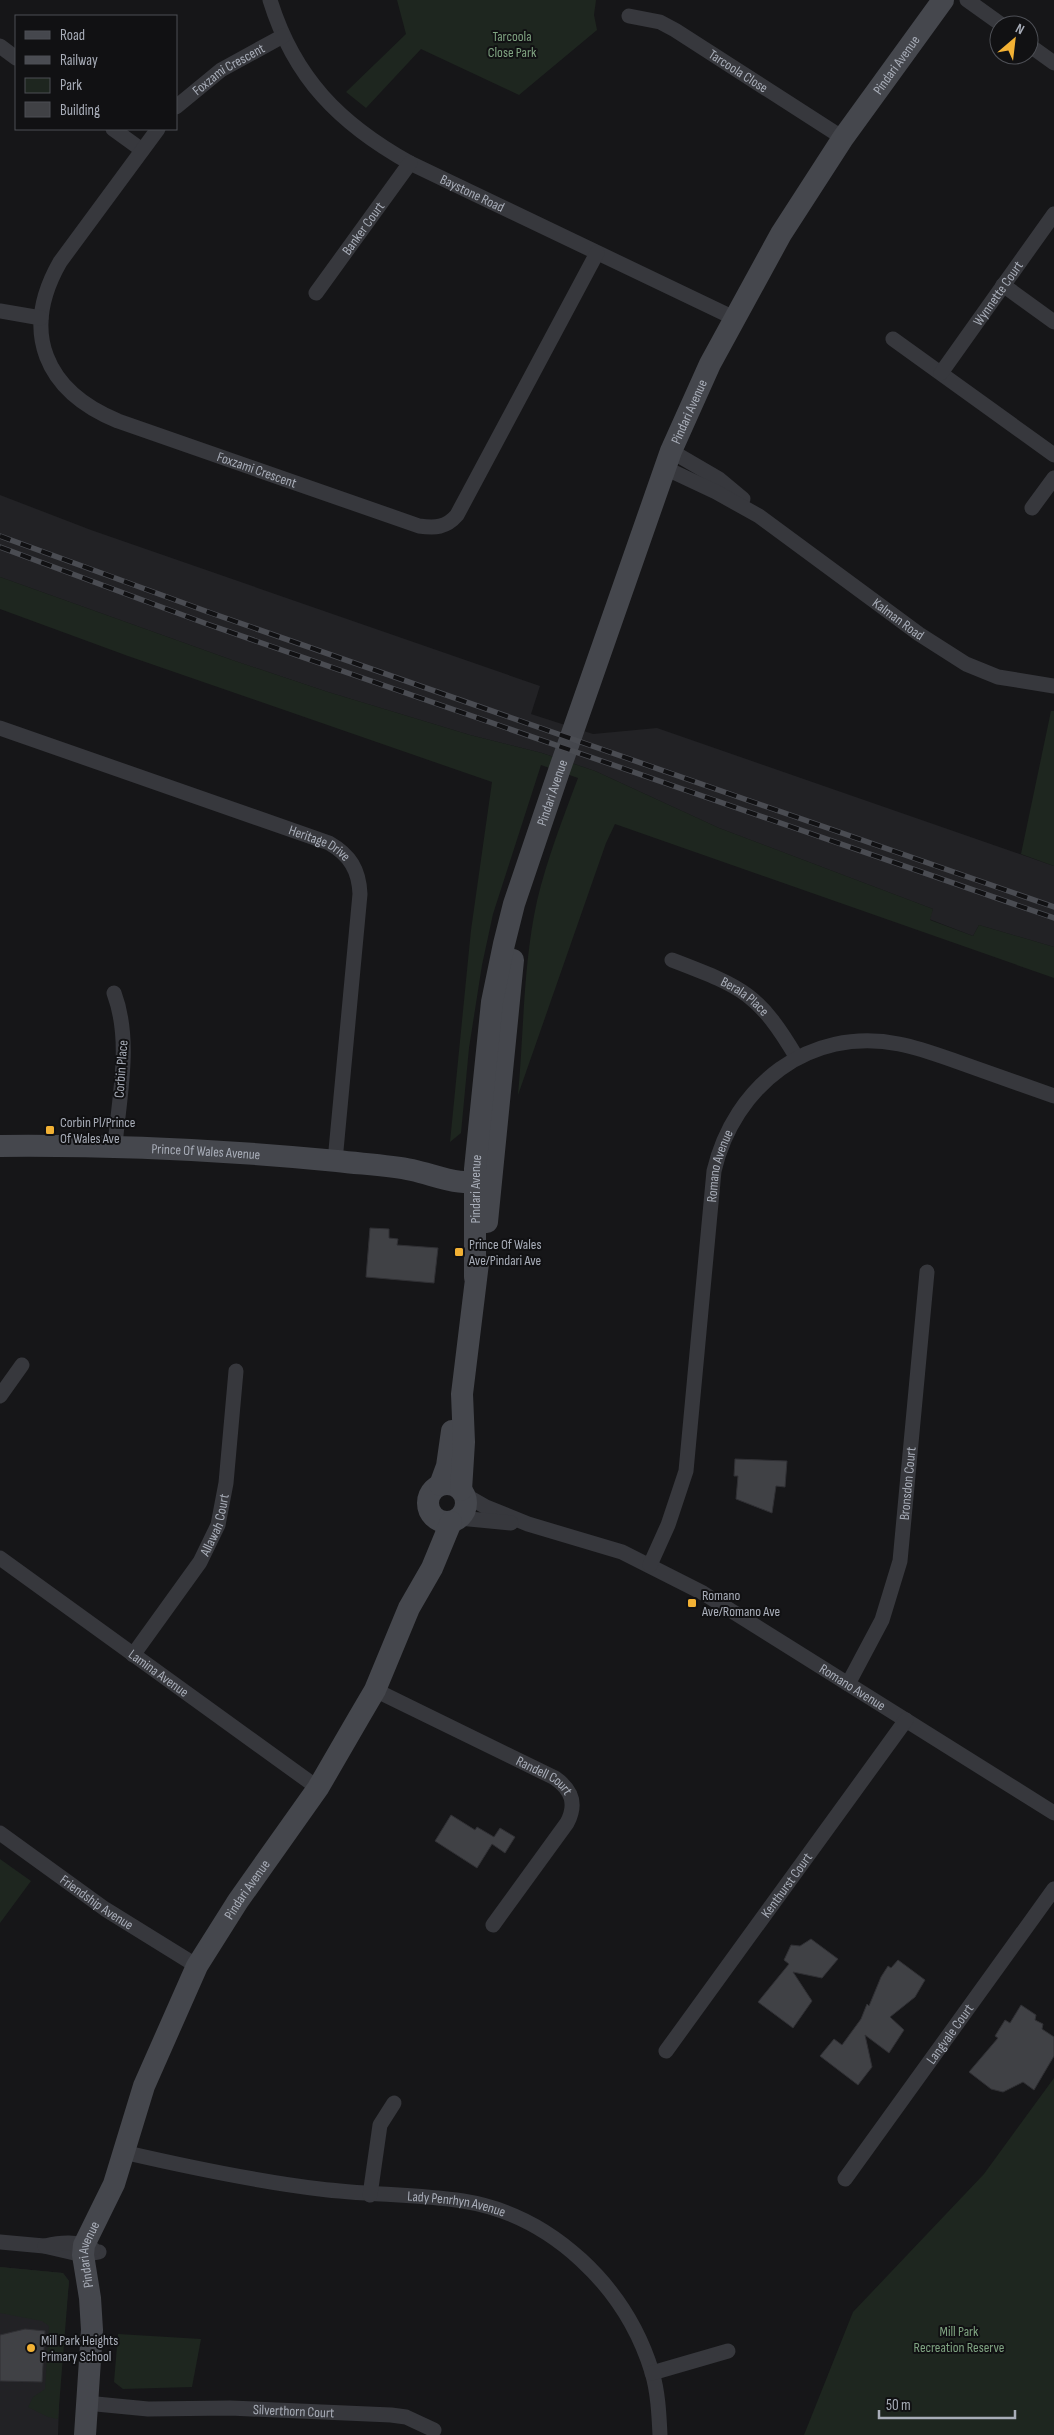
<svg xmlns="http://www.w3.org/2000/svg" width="1054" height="2435" font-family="'Sofia Sans Condensed',sans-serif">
  <rect width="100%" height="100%" fill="#161618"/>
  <path fill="#222225" d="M0,495L91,530L540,686L531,714L593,734L657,728L1054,866V947L979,925L973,936L929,919L933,909L719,828L595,771L542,753L470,735L328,692L232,660L0,577Z
    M0,2267L63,2273L69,2281L60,2376L58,2435H0Z"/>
  <path fill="#1e261f" d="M397,0H596L594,15L597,30L519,95L421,49L366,108L346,92L406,34Z
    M0,577L232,660L328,692L470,735L542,753L595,771L719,828L933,909L930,920L973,936L979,925L1054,947V978L615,824L606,843L518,1095C524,1030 523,965 537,901C547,859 563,818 578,778L541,765L493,914L482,965L469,1048L461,1133L450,1142L471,930L492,782L128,656L0,609Z
    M1051,711H1054V866L1021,854Z
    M0,1859L31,1881L0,1923Z
    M1054,2078V2435H804L853,2312L984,2174Z
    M0,2267L63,2273L69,2281L58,2419L48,2417L28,2407L33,2397L45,2389L49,2326L42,2321L0,2313Z
    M118,2334L201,2339L192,2387L123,2389L114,2382Z"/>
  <path fill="#404145" stroke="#303034" d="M370,1228L389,1229V1238L398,1239L397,1245L438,1248L434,1283L366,1277Z
    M735,1459L787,1461L785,1487L776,1486L772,1513L736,1499L738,1476H734Z
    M451,1815L475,1830L477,1827L494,1837L500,1828L515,1837L505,1853L492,1844L477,1868L435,1841Z
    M811,1939L838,1959L822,1978L793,1972L812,2001L793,2028L758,2002L789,1964L784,1960L791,1945L800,1946Z
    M898,1960L925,1980L915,1997L890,2017L904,2030L889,2053L865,2035L872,2067L858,2085L820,2056L834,2039L842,2045L861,2019L867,2004L869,2006L881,1977L888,1966L891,1968Z
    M1021,2005L1036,2015L1035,2020L1043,2024L1042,2029L1054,2037V2056L1034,2090L1023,2082L1003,2092L991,2089L969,2072L998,2038L995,2036L1005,2020L1010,2023Z
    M25,2329L45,2331L42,2382L0,2381V2335Z"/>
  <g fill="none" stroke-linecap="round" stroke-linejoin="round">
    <g stroke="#37383d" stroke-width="15">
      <path id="s1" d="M270,0C294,78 340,124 410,163L734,318"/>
      <path d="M967,0L1002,25"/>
      <path id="s2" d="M629,16L660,22L675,30L843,138"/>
      <path d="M1029,45L1054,63"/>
      <path d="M0,46L16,58"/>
      <path id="s3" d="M176,107L221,70L283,36"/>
      <path d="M113,129L142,150"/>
      <path id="s4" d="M158,129L60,262C20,332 45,391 118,421L419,526C435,528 446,528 457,515L597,253"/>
      <path d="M1003,285L1054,322"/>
      <path id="s5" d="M316,293L410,163"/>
      <path d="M0,311L41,318"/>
      <path d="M893,339L1054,455"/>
      <path id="s6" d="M941,373L1054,214"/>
      <path d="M671,451L719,479L743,499"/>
      <path id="s7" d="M665,468L716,492L759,516L919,634L966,664L998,677L1054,686"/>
      <path d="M1032,508L1054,478"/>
      <path id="s8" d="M0,728L329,843C350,855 359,870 360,894L335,1161"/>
      <path id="s9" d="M672,960C742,987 758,992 797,1058"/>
      <path d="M114,993C132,1041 119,1096 115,1146"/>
      <path d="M0,1396L22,1365"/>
      <path id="s10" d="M465,1495L486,1507L528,1524L622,1552L703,1593L1054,1813"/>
      <path d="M459,1518L511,1523"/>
      <path id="s11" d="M0,1558L318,1788"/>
      <path id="s12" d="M650,1565L668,1525L686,1471L714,1171C734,1086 809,1026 899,1044C920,1048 941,1056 961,1063C992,1074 1023,1085 1054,1096"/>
      <path id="s13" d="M133,1655L200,1562L218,1525L226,1483L236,1371"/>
      <path id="s14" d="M848,1684L882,1620L900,1561L927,1272"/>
      <path id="s15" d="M375,1690L555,1778C572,1790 577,1804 567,1823L493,1925"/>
      <path id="s16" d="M0,1833L105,1909L197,1966"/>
      <path id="s17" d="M666,2051L906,1720"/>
      <path id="s18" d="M123,2152C188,2167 253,2181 320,2189C367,2195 416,2194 463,2201C552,2215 626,2287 652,2372C658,2392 659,2414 660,2435"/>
      <path id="s19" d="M845,2179L1054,1889"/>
      <path d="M370,2195L380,2125L394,2103"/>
      <path d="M0,2242L44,2246L83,2255L99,2252"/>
      <path d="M45,2246C62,2242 76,2241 93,2249"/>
      <path d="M652,2373L728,2351"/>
      <path id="s20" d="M86,2403L148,2409L230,2408L391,2415L406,2417L434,2430"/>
    </g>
    <g stroke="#45474d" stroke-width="22">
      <path id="s21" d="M0,1146C112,1145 225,1150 337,1161C361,1164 388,1165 412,1170C439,1176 461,1188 489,1179"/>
      <path d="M487,1222L513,960"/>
      <path id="s22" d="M475,1277V1169L492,1002L504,944L514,904L559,771L671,451L710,364L781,234L843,138L943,0"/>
      <circle cx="447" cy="1503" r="19"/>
      <path d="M440,1485L447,1466L452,1431"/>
      <path d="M461,1490L464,1442L462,1394L478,1263"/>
      <path id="s23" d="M85,2435L92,2330L90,2298L83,2255L84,2245L114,2184L144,2086L197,1966L238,1901L318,1788L358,1719L375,1690L409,1608L432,1568L451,1522"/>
    </g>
    <g stroke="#4a4c52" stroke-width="5.5">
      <path id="rail" d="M0,536L211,613L1054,907
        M0,547L207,624L1054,918"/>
    </g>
    <use href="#rail" stroke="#111113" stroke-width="4" stroke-dasharray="11" stroke-linecap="butt"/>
  </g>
  <g fill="#f2b134" stroke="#111113" stroke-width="2">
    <rect x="45" y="1125" width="10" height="10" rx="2.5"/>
    <rect x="454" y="1247" width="10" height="10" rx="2.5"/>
    <rect x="687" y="1598" width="10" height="10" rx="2.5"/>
    <circle cx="31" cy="2348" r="5"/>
  </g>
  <g text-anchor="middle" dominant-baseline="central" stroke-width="4" stroke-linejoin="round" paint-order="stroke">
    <g font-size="14" fill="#7fa381" stroke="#111113">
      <text x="512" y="36">Tarcoola<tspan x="512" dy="16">Close Park</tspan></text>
      <text x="959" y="2331">Mill Park<tspan x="959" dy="16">Recreation Reserve</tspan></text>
    </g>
    <g font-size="14" fill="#a8adb8" stroke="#111113">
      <text stroke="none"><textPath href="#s22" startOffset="1304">Pindari Avenue</textPath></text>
      <text stroke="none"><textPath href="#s3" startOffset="65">Foxzami Crescent</textPath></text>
      <text stroke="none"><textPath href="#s2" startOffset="124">Tarcoola Close</textPath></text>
      <text stroke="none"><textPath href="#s1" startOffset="290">Baystone Road</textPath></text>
      <text stroke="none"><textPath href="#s5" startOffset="80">Banker Court</textPath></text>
      <text stroke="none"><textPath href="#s6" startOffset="98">Wynnette Court</textPath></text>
      <text stroke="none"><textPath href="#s22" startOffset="899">Pindari Avenue</textPath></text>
      <text stroke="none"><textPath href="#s4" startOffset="510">Foxzami Crescent</textPath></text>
      <text stroke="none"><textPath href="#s7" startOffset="279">Kalman Road</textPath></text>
      <text stroke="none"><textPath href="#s22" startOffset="494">Pindari Avenue</textPath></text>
      <text stroke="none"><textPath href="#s8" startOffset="340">Heritage Drive</textPath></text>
      <text stroke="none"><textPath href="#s9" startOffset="82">Berala Place</textPath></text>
      <text transform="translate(121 1069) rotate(-86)">Corbin Place</text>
      <text stroke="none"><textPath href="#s21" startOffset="206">Prince Of Wales Avenue</textPath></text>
      <text stroke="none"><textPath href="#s12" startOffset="408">Romano Avenue</textPath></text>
      <text stroke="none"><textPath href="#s22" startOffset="88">Pindari Avenue</textPath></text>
      <text stroke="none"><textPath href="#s14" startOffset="212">Bronsdon Court</textPath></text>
      <text stroke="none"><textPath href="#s13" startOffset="155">Allawah Court</textPath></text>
      <text stroke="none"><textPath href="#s11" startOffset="196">Lamina Avenue</textPath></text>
      <text stroke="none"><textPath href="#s10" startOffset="435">Romano Avenue</textPath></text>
      <text stroke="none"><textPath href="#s15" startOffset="190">Randell Court</textPath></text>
      <text stroke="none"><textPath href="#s17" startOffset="205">Kenthurst Court</textPath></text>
      <text stroke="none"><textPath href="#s23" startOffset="584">Pindari Avenue</textPath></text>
      <text stroke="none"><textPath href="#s16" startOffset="119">Friendship Avenue</textPath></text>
      <text stroke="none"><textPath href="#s19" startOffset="179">Langvale Court</textPath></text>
      <text stroke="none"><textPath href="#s18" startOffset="338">Lady Penrhyn Avenue</textPath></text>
      <text stroke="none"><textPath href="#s23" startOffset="182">Pindari Avenue</textPath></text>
      <text stroke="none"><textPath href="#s20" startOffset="208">Silverthorn Court</textPath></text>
    </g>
    <g font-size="14" fill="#a8adb8" stroke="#111113" text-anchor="start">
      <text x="60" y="1122">Corbin Pl/Prince<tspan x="60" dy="16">Of Wales Ave</tspan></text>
      <text x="469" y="1244">Prince Of Wales<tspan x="469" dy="16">Ave/Pindari Ave</tspan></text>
      <text x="702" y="1595">Romano<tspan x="702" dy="16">Ave/Romano Ave</tspan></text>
      <text x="41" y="2340">Mill Park Heights<tspan x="41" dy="16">Primary School</tspan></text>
    </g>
  </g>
  <rect x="15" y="15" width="162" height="115" fill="#111113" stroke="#4d4f55"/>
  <rect x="25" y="31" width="25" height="8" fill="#45474d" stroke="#4d4f55"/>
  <text x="60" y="40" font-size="15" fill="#a8adb8">Road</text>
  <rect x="25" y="56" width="25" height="8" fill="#4a4c52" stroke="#4d4f55"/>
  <text x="60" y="65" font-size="15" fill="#a8adb8">Railway</text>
  <rect x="25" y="78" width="25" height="15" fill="#1e261f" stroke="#4d4f55"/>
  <text x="60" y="90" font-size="15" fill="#a8adb8">Park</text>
  <rect x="25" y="102" width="25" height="15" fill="#404145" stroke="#4d4f55"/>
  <text x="60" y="115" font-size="15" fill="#a8adb8">Building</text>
  <g transform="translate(1014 40) rotate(28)"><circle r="24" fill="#111113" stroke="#4d4f55"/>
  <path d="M0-4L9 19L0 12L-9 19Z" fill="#f2b134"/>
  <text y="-8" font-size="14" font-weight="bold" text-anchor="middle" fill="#a8adb8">N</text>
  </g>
  <path d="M879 2410v8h136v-8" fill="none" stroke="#a8adb8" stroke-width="2.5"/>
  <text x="886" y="2410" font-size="15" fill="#a8adb8" stroke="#111113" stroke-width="4" paint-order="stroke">50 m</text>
</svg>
